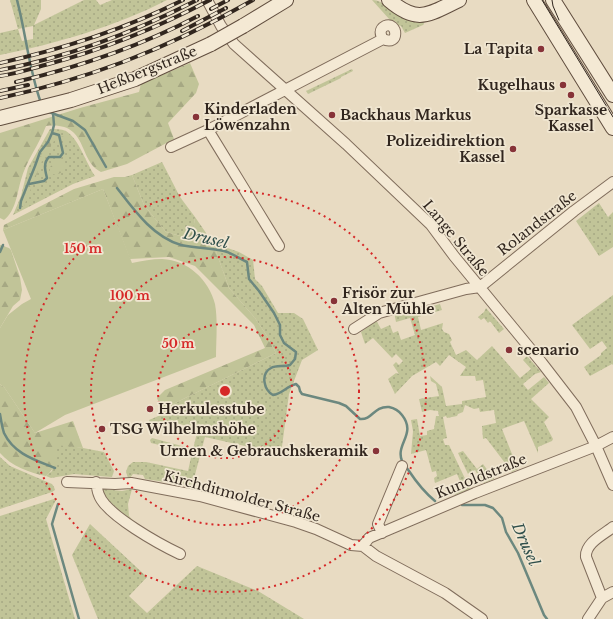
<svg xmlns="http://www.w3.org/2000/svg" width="613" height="619" font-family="'Libre Baskerville',serif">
  <defs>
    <pattern id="green-dots" width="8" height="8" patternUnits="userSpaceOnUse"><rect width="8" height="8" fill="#c1c498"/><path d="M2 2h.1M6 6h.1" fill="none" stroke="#a6a883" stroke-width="1.8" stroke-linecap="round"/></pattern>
    <pattern id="forest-firs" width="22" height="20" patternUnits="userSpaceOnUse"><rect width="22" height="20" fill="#c1c498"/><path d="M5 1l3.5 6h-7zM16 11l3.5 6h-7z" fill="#a6a883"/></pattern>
  </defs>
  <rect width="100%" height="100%" fill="#e8dbc2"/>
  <path fill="url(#green-dots)" fill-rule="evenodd" d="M10,0H41V9L34,25L84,0H96L100,5L112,0H167C117,26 55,44 0,55V33L18,29ZM33,26V39L22,41L18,29Z
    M372,0C385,0 389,12 401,17C408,20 415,20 423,21L424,24L423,25L405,33L401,26L398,25L395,21L390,20Z
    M352,69L353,71L341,77V78L308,94L306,91Z
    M50,129C55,129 61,129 66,131C79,139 86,163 95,176L73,184L13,215L21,196L28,168Z
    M162,162L180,197L195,217L193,231L184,237L166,232L144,205L132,175Z
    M599,203L608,217L613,212V247L599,256L576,221Z
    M213,243L239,252L253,260L255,279L262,286L278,313H294L303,319L318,350L302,360L289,394L281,454L205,437L192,486L145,479L143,475L133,474L130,478H128L126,472L128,466L133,462H146L188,471L192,453L151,443L150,440L152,438L193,449L198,429L169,421L151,426L149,420L163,414L167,407L276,353L267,336L255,318L229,288Z
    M613,295V365L612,364L590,376L584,367L601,355V353L607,348L602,341L590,349L572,325Z
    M440,304L442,310L418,317L421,330L443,323L442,329L444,332L449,334L452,340L450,342L456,355L466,350L477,360L492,346L520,378L531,369L523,360L527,356L541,372L535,374L523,384L528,390L544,377L549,383L531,399L549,417L544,422L553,439L552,441L538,447V453L524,421L502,429L518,469L512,472L486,438L483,439L482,426L496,423L494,410L480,412L479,408L474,409L465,405L463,412L458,414L457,416L447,418L446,416L443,417L447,438L443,439L445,445H449L470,489L455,495L454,492L463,488L457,474L435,483L434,478L437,476L436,471L432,472L426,450L411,454L413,431L411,420L417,419L420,436L427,435V431L434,429L436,416H439L438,411L430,410L422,412L419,399L439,396L436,384L431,381L430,376L442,387L446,406L462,404V401L486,397L483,380L476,381L475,376H460L466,367L449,355L440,366L436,362L412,376L395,394L388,379L396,373L399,374L393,365L396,362L399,365L403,361L396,354L392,358L373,338L365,344L361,332L376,320L381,329L390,325L393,333L398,331L401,340L415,335L410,318L396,322L394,312L411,309L412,312Z
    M486,308L504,329L499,333L490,321L488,323L484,318L481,320L478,317L484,312Z
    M56,444L83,448L104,452L114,471L112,477L74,474L51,478L46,476L52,471Z
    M463,451L477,469L483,464L494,479L484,483L479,477L475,470L468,474L458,453Z
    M0,457L10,466L52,484L54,487L55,490L52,492L0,509Z
    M104,489L122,491L132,489L128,504L129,516L138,526L119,514L103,496V490Z
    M57,498L46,519L75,619H0V516Z
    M90,524L147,577L129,596L147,613L197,566L258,591L304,619H98L72,555Z"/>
  <path fill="url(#forest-firs)" d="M190,63L199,84L196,93L168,123L174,139L127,164L101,172C77,160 89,121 46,126C39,145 26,161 21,180C17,193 16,211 4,220L0,218V133L80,108L139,92L141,84Z
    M54,136L60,137L67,136L68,138L67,140L61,139L54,141L44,156L24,206H22L21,204C32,181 37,155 54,136Z
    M58,160L61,161L65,168C61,174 56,177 50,172V167Z
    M132,175L144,205L166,232L184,237L193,231L195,217L213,243L229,288L255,318L267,336L276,353L167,407L163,414L157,398L165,390L265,348L254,325L195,266L169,257L130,259L103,189L3,230L4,225L74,189L114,177H125Z
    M0,245L9,248L11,250L20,277L22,290L20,300L13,306L0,328Z
    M0,384L2,386L4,387L35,433L73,421L83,448L56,445C56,458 57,467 46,476C30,473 11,466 0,453Z"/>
  <path fill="#c1c498" d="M103,189L132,263C142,261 152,259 162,259C188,260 209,280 215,304C218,321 216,340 216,357L65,415L35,433L4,387L2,386L0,384V328L8,315L22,304L31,299L3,230Z"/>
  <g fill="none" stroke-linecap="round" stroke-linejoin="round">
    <path stroke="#6c887f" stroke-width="2.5" d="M17,0C26,34 29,70 41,103
      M49,112L73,121L85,130L106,167
      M29,184L44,181L47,178C45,170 43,163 49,157H60L63,153L59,135L52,133
      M117,188C134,210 153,237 181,245C195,248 210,248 224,251C232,253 240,259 247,262L249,279L259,291L274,313L280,325V335L284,343L296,352L295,359L290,365C284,367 276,365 271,368C260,374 264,390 273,395C282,394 287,386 296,384L299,387L300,391L302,394L339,403L346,406L360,419C373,420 373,406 389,407C394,408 399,411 402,415C417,434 395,444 402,461C403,464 407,468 409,471C417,483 424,492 435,501
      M20,208L21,201L35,166L40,152L48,142L52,133L54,125L53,113
      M0,252L3,245
      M0,414C1,420 2,427 4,433C14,454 35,460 55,468
      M58,504L52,524L79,619
      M462,505H485L493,508L502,518L506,532L518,553L544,615L547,619"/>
    <g stroke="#806d5c" stroke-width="12">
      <path id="street" d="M207,0L221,26L234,44L346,144L431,225L454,256L542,363L576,407L596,446L613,485
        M208,130L279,246
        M171,147L208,130L383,39C400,47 398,21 385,26C379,29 380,35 383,39
        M354,329L379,313L466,289L480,287L574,211L613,182
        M67,482L115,484L131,483L200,496L296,522L316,529L351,545L363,546L376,556L445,593L482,619
        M96,482C97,486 97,491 99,495C106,515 161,545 180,554
        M382,533L378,524L402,466
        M363,546L369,538L475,493L596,446L613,437
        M602,598L586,557C585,543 603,535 613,527
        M588,619L602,598L613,592"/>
    </g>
    <g stroke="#614e3f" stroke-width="16">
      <path id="secondary" d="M389,0C418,25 429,14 459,0
        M534,0L613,128
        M553,0L613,95
        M243,26L286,0
        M0,118L71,100L135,79L211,44"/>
    </g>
    <use href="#street" stroke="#f4e9d4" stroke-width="10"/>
    <use href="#secondary" stroke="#f4e9d4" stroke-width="14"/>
    <path stroke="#31261e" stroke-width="1" d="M542,0L613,117
      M552,0L553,6L559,20"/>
    <g stroke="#31261e" stroke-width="4">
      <path id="rail" d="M211,9L228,0
        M182,31L226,8
        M0,63C63,49 125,29 183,0
        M0,70C68,57 135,32 197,0
        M0,76C15,74 30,69 45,65C102,50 157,28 210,0
        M16,82C79,67 141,46 198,16
        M0,91L28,85
        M0,98C42,89 83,77 123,62C168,45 211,24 253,0"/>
    </g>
    <use href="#rail" stroke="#f0e6d1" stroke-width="2.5" stroke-dasharray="8" stroke-linecap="butt"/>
    <g stroke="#614e3f" stroke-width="16" stroke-linecap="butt">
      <path id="secondary-bridge" d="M211,44L243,26"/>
    </g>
    <use href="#secondary-bridge" stroke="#f4e9d4" stroke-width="14"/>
  </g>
  <g fill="none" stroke="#d62828" stroke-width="2" stroke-dasharray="2 4">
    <circle cx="225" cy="391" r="67"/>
    <circle cx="225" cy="391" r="134"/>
    <circle cx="225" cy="391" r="201"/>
  </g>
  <g fill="#873338" stroke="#f0e6d1" stroke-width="1.5">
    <circle cx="541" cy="49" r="4"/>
    <circle cx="563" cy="85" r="4"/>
    <circle cx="571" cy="95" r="4"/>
    <circle cx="332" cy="115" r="4"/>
    <circle cx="196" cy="117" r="4"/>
    <circle cx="513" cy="149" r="4"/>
    <circle cx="334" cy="301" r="4"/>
    <circle cx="509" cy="350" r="4"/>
    <circle cx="150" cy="409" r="4"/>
    <circle cx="102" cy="429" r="4"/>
    <circle cx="376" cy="451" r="4"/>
  </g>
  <g text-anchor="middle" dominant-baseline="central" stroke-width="3.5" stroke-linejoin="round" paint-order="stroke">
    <g font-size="14" font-weight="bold" fill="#31261e" stroke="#f0e6d1" text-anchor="start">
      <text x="533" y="49" text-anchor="end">La Tapita</text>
      <text x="555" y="85" text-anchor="end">Kugelhaus</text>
      <text x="204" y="109">Kinderladen<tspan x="204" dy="16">Löwenzahn</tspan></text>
      <text x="571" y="110" text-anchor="middle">Sparkasse<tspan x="571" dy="16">Kassel</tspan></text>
      <text x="340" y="115">Backhaus Markus</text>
      <text x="505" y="141" text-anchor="end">Polizeidirektion<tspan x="505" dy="16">Kassel</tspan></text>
      <text x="342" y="293">Frisör zur<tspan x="342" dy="16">Alten Mühle</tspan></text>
      <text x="517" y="350">scenario</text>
      <text x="158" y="409">Herkulesstube</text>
      <text x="110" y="429">TSG Wilhelmshöhe</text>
      <text x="368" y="451" text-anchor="end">Urnen &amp; Gebrauchskeramik</text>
    </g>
    <g font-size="14" fill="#31261e" stroke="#f0e6d1">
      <text transform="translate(147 70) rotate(-22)">Heßbergstraße</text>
      <text transform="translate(537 223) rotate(-38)">Rolandstraße</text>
      <text transform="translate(456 238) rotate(50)">Lange Straße</text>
      <text transform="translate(481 476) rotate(-22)">Kunoldstraße</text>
      <text transform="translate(242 496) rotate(15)">Kirchditmolder Straße</text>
    </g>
    <g font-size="15" font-style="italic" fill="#2f4f4b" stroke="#f0e6d1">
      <text transform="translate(206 238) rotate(13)">Drusel</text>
      <text transform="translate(526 544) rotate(66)">Drusel</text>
    </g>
  </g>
  <circle cx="225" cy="391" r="6" fill="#d62828" stroke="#f0e6d1" stroke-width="2"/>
  <g font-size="12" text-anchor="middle" font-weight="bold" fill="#d62828" stroke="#f0e6d1" stroke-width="3.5" stroke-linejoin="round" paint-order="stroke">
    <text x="83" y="253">150 m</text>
    <text x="130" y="300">100 m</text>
    <text x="178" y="348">50 m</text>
  </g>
</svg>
